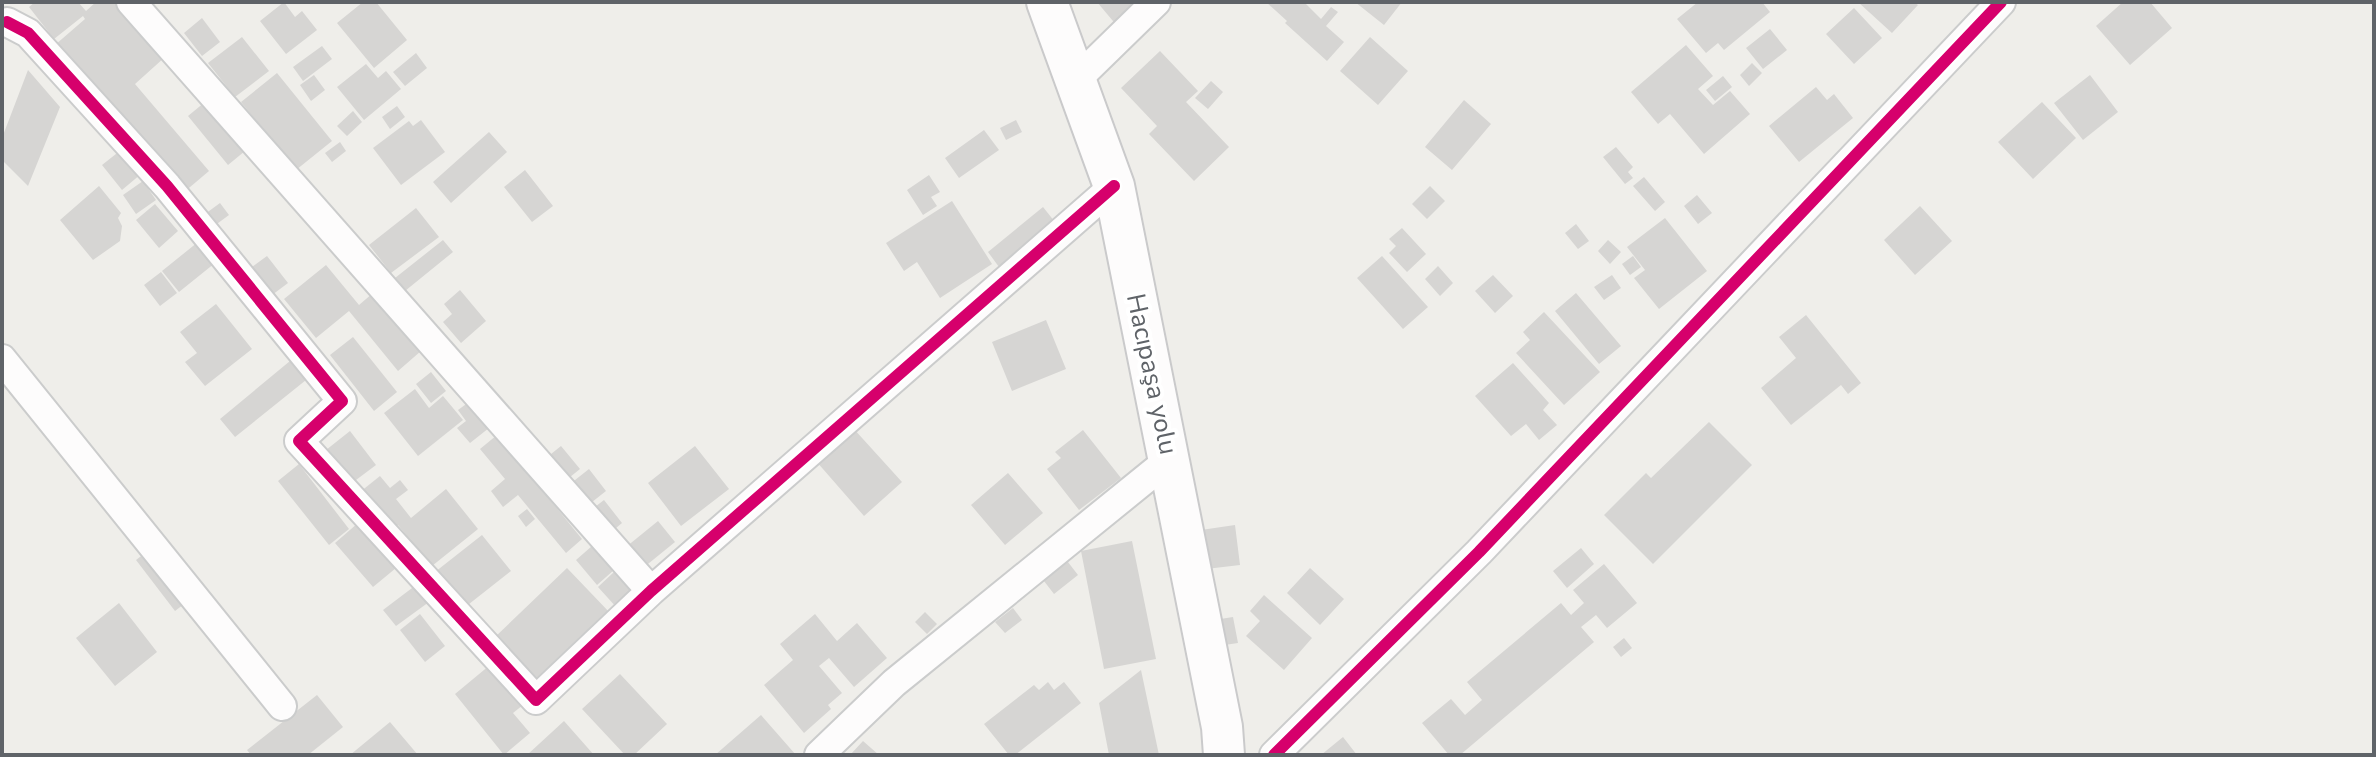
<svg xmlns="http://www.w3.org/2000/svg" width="2376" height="757" font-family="'Nunito Sans',sans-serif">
  <rect width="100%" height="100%" fill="#efeeea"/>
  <path fill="#d6d5d3" d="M35,2H78L86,11L96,2H118L165,57L135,84L209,171L183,193L55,45L85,19L83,16L54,39L29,7Z
    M284,2L295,17L302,11L317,30L286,54L260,21Z
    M363,2H376L407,40L374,68L337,23Z
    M1097,2H1149L1118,27Z
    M1266,2H1304L1321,19L1331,7L1338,12L1326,26L1344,42L1327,61L1285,23L1287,21Z
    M1355,2H1402L1384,25Z
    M1698,2H1762L1770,12L1724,50L1718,43L1706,53L1677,19Z
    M1858,2H1914L1918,5L1892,33Z
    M2123,2H2150L2172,28L2130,65L2096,26Z
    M1854,8L1882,38L1854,64L1826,34Z
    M202,18L220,42L202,56L184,33Z
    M1770,29L1787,50L1763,69L1746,48Z
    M242,37L269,71L235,97L208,63Z
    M1370,37L1408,71L1378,105L1340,71Z
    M1686,45L1713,76L1698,89L1713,105L1730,91L1750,114L1704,154L1670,114L1658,124L1631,92Z
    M322,46L332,59L303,81L293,67Z
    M1160,51L1198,91L1186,102L1229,147L1194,181L1149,134L1157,126L1121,88Z
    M416,53L427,68L405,86L393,72Z
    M1752,63L1762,73L1749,86L1740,75Z
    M366,64L378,78L386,71L401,89L364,120L337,87Z
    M28,70L60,107L28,186L2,160V138Z
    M277,73L332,141L296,170L241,102Z
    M314,75L325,90L311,101L300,85Z
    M2090,75L2118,112L2083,140L2054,103Z
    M1723,76L1732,87L1715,101L1706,90Z
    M1211,81L1223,92L1208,109L1195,98Z
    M1816,87L1827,100L1834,94L1853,118L1799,162L1769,126Z
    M1464,100L1491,124L1452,170L1425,147Z
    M205,102L245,151L228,165L188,116Z
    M2042,102L2076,138L2033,179L1998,142Z
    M397,106L405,117L390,129L382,117Z
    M353,111L362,122L347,136L337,126Z
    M421,120L445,152L401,185L373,148L409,121L413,126Z
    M1016,120L1022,132L1006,140L1000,128Z
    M984,130L999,150L959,178L945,158Z
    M489,132L507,152L451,203L433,182Z
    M340,142L346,151L332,162L325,153Z
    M1616,147L1633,167L1628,172L1633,178L1625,184L1603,157Z
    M121,150L141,174L122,190L102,165Z
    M525,170L553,206L532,222L504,187Z
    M929,175L940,192L931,197L937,206L923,215L907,190Z
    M1644,177L1665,202L1655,211L1633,186Z
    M143,181L156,200L136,214L123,195Z
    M99,186L121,213L118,218L122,226L120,241L93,260L60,220Z
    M1430,186L1445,201L1427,219L1412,204Z
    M1697,195L1712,213L1698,224L1684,206Z
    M952,201L992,264L940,298L917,262L904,271L886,243Z
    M220,203L229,215L210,229L201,217Z
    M155,204L178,231L159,248L136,220Z
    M1920,206L1952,241L1915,275L1884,240Z
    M1043,207L1055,222L999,267L988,252Z
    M416,208L439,237L391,273L369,245Z
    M1665,218L1707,271L1659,309L1634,278L1645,270L1627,247Z
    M1576,224L1589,241L1578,249L1565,233Z
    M1402,228L1426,254L1407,272L1389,253L1396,246L1389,239Z
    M443,240L453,252L405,291L395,278Z
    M1608,240L1621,252L1610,264L1598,251Z
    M198,242L215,263L179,292L162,271Z
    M267,256L288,283L268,298L248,270Z
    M1382,256L1428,307L1403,329L1357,278Z
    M1633,256L1641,267L1630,275L1622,264Z
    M326,265L359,305L373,293L421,351L398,371L349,311L316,338L284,299Z
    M1438,266L1453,283L1440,296L1425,279Z
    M161,272L177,293L160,306L144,285Z
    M1493,275L1513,296L1495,313L1475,291Z
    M1612,275L1621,288L1604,300L1594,287Z
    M460,290L486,321L461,343L443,322L452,314L444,304Z
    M1576,293L1621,346L1599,364L1555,311Z
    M216,304L252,349L205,386L185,362L197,353L180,332Z
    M1544,312L1600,372L1564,405L1516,353L1530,340L1523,332Z
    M1806,315L1861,383L1848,394L1841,385L1791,425L1761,388L1796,358L1779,337Z
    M1046,320L1066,369L1012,391L992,342Z
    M353,337L397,392L374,411L330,355Z
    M290,361L306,380L235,437L220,419Z
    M1513,363L1549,403L1543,410L1557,425L1539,440L1526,424L1511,436L1475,396Z
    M431,372L446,391L431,403L416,384Z
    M415,389L429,408L443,396L463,420L418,456L384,413Z
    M469,402L489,428L470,443L457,428L466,421L458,410Z
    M1709,422L1752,465L1653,564L1604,515L1646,473L1651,478Z
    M853,428L902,482L864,516L816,461Z
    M1083,430L1121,478L1079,510L1047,469L1061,458L1055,452Z
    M350,431L376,465L352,483L326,450Z
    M497,435L582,539L566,553L518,495L503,507L491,491L505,479L480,449Z
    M561,446L580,469L565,481L546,458Z
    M695,446L729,489L681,526L648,483Z
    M299,464L349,529L329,545L278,481Z
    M589,469L606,491L587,506L570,484Z
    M1008,473L1043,513L1005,545L971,505Z
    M380,476L390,488L400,480L408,490L396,499L411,518L446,489L478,529L432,566L398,525L391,530L360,492Z
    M604,500L622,523L610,533L591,510Z
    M527,509L535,519L526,527L518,516Z
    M658,521L675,542L643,568L626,547Z
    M358,523L396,568L373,587L335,543Z
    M1235,525L1240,565L1206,569L1201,530Z
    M482,535L511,571L464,608L435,572Z
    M1132,541L1156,659L1104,669L1081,551Z
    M592,546L614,570L597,585L576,560Z
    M1581,548L1594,564L1567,588L1553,571Z
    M149,550L188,601L175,611L136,560Z
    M1061,553L1078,575L1054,594L1037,572Z
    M1604,564L1637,603L1607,628L1596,615L1581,627L1594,642L1460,755H1449L1422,723L1451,699L1465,715L1482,700L1467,682L1561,603L1571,615L1584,603L1573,590Z
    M567,568L611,614L538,684L494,638Z
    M1310,568L1344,599L1320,625L1287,593Z
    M615,571L634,593L617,608L598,587Z
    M416,585L429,602L396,626L383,610Z
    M1264,595L1312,638L1284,670L1246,636L1260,621L1250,611Z
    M119,603L157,652L115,686L76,638Z
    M1013,608L1022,620L1005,633L995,622Z
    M925,612L937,624L927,634L915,622Z
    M420,614L445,646L425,662L400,630Z
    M815,614L837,641L857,623L887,658L854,687L829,658L819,666L842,693L828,705L831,709L804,733L764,685L793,660L780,644Z
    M1233,617L1238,643L1218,646L1214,620Z
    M1624,638L1632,648L1621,657L1613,647Z
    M490,665L523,705L513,713L530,733L504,755L455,694Z
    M1141,670L1159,755H1109L1099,703Z
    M620,674L667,724L634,755H625L582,709Z
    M1048,682L1054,690L1064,682L1081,703L1015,755H1009L984,724L1034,685L1039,690Z
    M317,695L343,727L308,755H251L247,750Z
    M761,715L796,755H715Z
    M564,721L594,755H527Z
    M390,722L418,755H350Z
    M1343,737L1357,755H1321Z
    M863,741L879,755H850Z"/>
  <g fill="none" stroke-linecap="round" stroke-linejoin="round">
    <g stroke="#cbcccc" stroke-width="32">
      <path id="street" d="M131,2L651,591
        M7,22L28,33L167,186L342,401L299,441L536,700L651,591L1114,186
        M1076,80L1156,2
        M2,359L282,706
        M819,755L894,683L1170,459
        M1274,755L1479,552L2001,2"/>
    </g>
    <g stroke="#cacacb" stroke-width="44">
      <path id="secondary" d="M1047,2L1114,186L1222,727L1224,755"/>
    </g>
    <use href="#street" stroke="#fdfcfc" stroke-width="28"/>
    <use href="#secondary" stroke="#fdfcfc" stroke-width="40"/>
    <g stroke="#fff" stroke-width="17">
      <path id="cycleway" d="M7,22L28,33L167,186L342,401L299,441L536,700L651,591L1114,186
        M1274,755L1479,552L2001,2"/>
    </g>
    <use href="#cycleway" stroke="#d6006c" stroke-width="12"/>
  </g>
  <g text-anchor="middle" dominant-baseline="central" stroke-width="8" stroke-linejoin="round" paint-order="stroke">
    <g font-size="26" fill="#5f6368" stroke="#fff">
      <text transform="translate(1152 374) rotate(78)">Hacıpaşa yolu</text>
    </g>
  </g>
  <rect width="2376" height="757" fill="none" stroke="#5f6368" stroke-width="8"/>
</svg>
